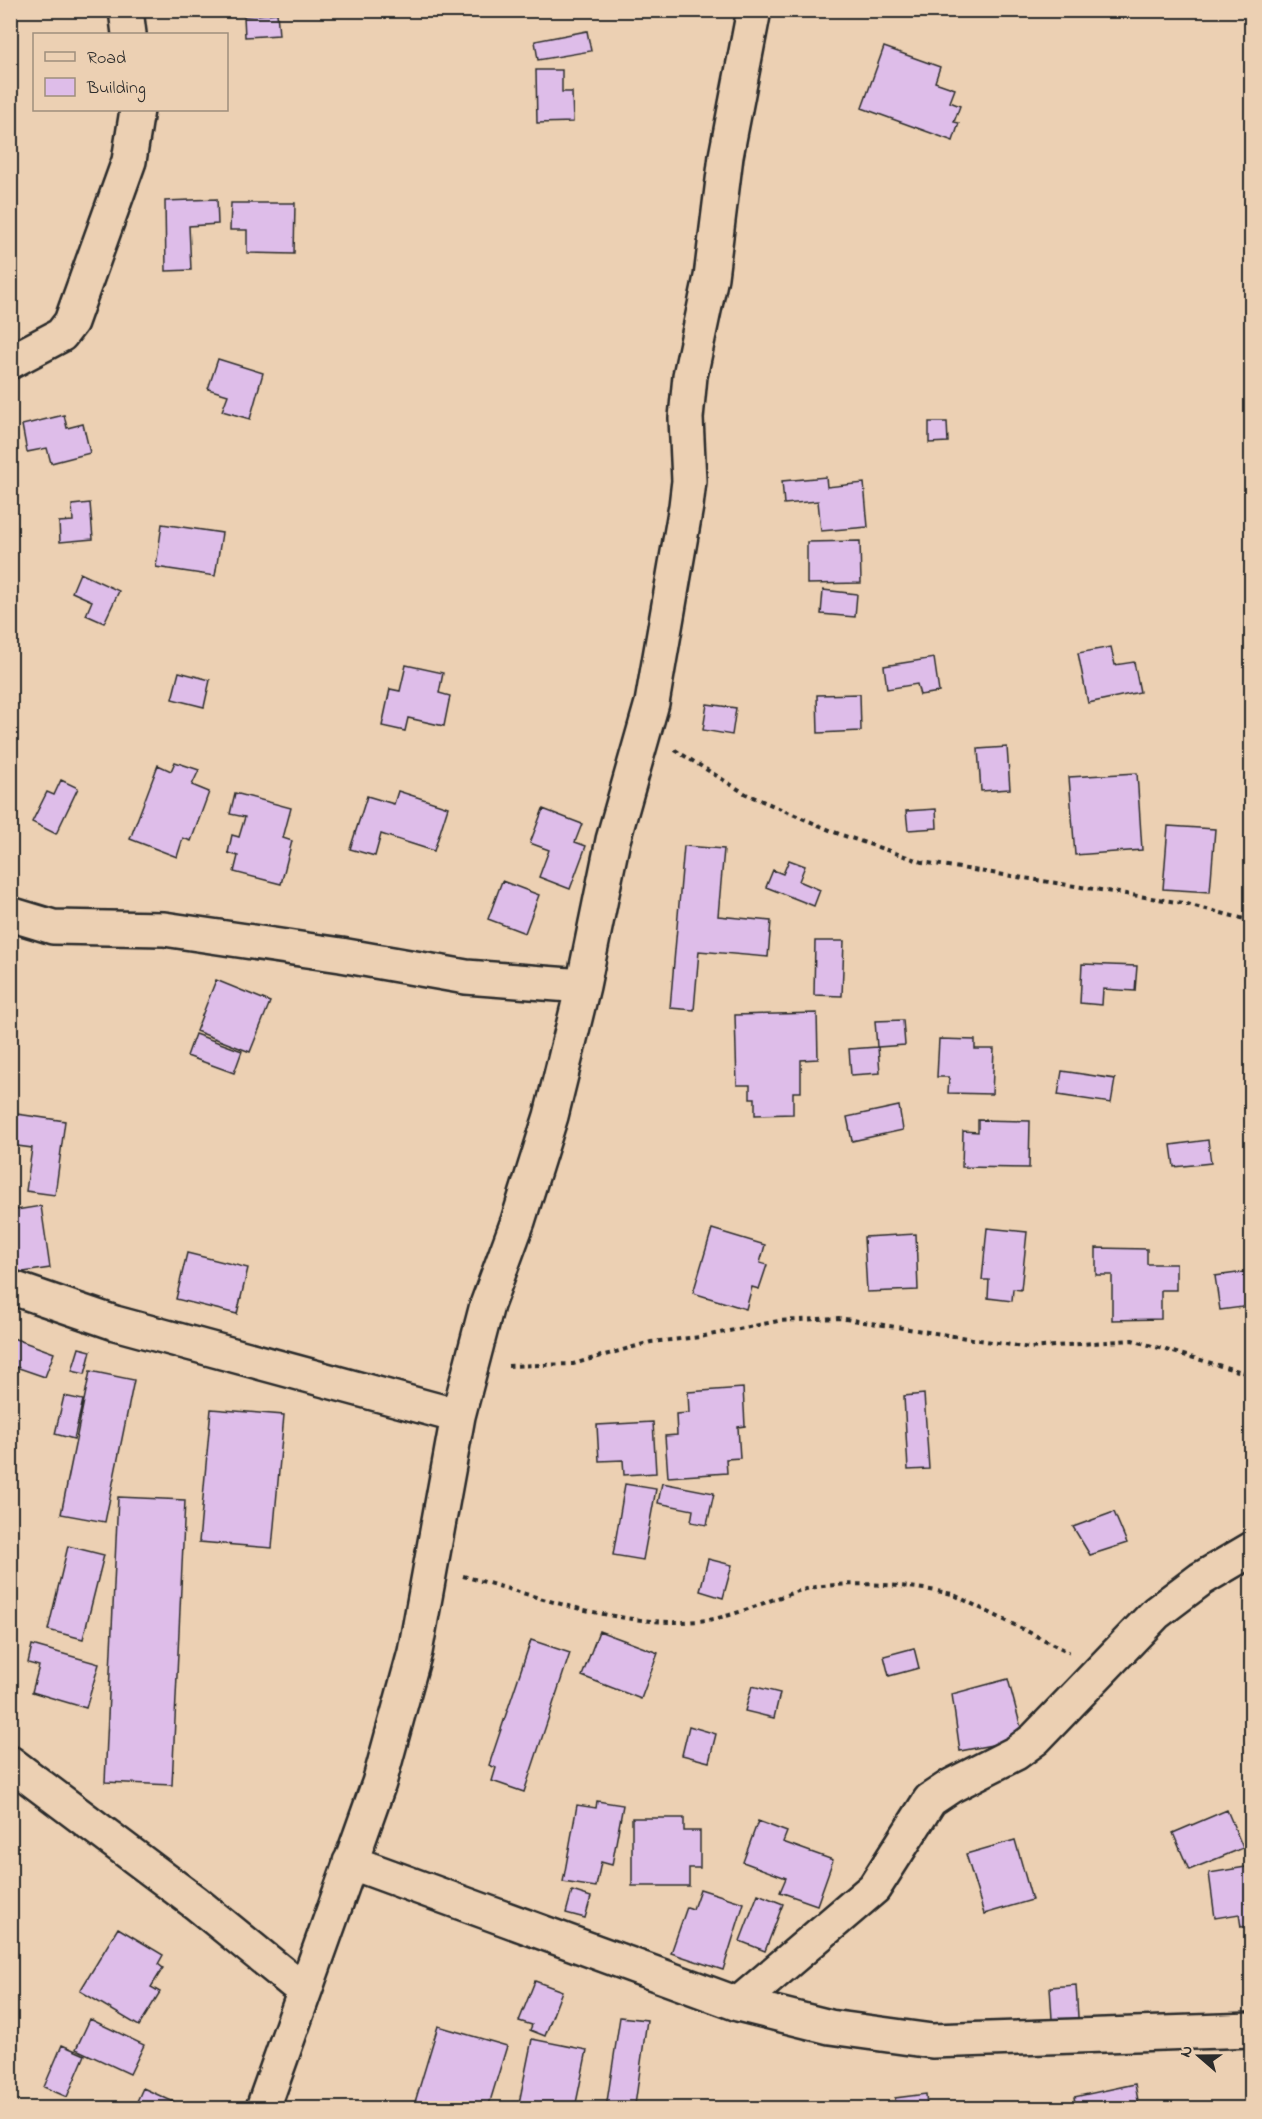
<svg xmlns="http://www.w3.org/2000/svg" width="1262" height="2119" font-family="'Indie Flower',sans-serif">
  <rect width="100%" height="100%" fill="#ecd0b3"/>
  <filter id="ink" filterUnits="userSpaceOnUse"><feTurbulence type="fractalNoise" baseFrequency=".0167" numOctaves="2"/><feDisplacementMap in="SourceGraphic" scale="12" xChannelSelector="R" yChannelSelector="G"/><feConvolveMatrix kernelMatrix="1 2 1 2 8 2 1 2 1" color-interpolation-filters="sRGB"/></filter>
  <g filter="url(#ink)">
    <path fill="#debde9" stroke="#2b2b2b" stroke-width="1.5" d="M277,13L279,35L245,37L244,16Z
      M587,31L591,51L538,60L535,41Z
      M884,47L940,67L935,82L955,89L950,102L960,106L954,122L959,123L953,141L862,108Z
      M536,70H562V92H572L573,122L537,123Z
      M217,199L218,224L189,226L191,270L166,271L165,201Z
      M231,203H295L294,254L247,253V230H230Z
      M218,359L263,373L250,419L222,411L228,395L208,389Z
      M64,415L67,428L83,424L90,453L51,463L47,448L27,452L22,425Z
      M929,422H947L948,442L929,443Z
      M826,477L827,487L864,483L868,527L821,531L818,501L784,504L782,481Z
      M90,503L93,539L60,542L59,522L73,521L72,505Z
      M162,524L222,533L215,576L156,567Z
      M860,541L861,583L807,584V542Z
      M80,573L119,591L104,623L86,615L92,601L72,592Z
      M823,590L857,594L855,617L821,614Z
      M1111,647L1115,665L1134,662L1140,692L1088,703L1078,653Z
      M934,658L939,692L920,695L917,684L887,689L884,666Z
      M406,665L443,673L439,693L450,696L444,726L408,718L405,731L382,726L390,689L400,691Z
      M179,672L210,680L204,707L172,699Z
      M860,694L861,731L818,733L817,695Z
      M707,704L736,708L732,735L703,730Z
      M1007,747L1010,789L981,791L978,749Z
      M175,762L199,770L192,785L209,792L191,841L183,838L177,857L130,839L158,765L171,771Z
      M1137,773L1142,850L1075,855L1069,777Z
      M61,780L78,788L56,834L32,822L47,792L54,795Z
      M398,791L448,807L434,851L381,834L375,856L350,849L367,796L394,804Z
      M235,793L291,808L283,838L292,841L281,884L234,872L238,856L228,853L232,835L239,837L245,817L230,814Z
      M543,809L582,824L575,842L586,846L570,889L539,877L549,850L530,843Z
      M936,809L937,828L908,830L906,811Z
      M1168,826L1215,829L1210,892L1163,889Z
      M684,846L724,849L718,916L771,921L768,957L699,951L694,1010L670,1008Z
      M789,860L805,866L799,881L820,890L814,906L766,887L773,870L783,874Z
      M502,881L539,895L525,933L488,919Z
      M815,941H844L842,996L814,995Z
      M1082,964L1137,966L1135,991L1103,989L1102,1005L1080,1003Z
      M216,980L270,1002L250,1052L196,1031Z
      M817,1013L818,1059L801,1060V1092H793V1114L755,1115V1098H750V1085H737L735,1015Z
      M903,1020L905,1045L878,1047L880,1073L851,1075L849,1049L877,1047L875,1021Z
      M195,1034L242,1051L234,1073L187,1056Z
      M939,1039L975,1040V1049H994L992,1094L948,1093L949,1077H937Z
      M1062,1071L1115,1079L1111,1103L1058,1095Z
      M899,1106L903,1130L852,1141L847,1117Z
      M10,1113L65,1121L55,1195L26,1191L32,1148L10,1145Z
      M978,1120L1030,1121L1029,1168L962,1167L963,1131L978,1132Z
      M1208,1140L1211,1163L1174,1167L1171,1145Z
      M41,1206L50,1268L10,1274V1211Z
      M987,1228L1027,1232L1021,1290L1013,1289L1012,1301L988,1298L989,1280H982Z
      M712,1229L765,1245L760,1263L767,1265L759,1289L752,1287L746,1309L693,1293Z
      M916,1234L918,1290L867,1292L864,1237Z
      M1096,1248L1147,1249V1264H1176V1290H1161V1319L1112,1320V1275H1096Z
      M187,1253L248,1268L237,1314L176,1299Z
      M1252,1271V1317L1250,1306L1220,1310L1215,1276Z
      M10,1337L54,1353L45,1377L10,1365Z
      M79,1348L91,1351L85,1374L72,1371Z
      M90,1371L134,1380L105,1522L61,1514Z
      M743,1388L745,1426L738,1427L740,1458L726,1459L727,1473L668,1477L665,1436L677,1435L676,1414L689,1413L688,1392Z
      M924,1394L929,1469L908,1470L904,1396Z
      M64,1396L83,1400L74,1439L55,1434Z
      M211,1409L284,1415L272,1548L199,1542Z
      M653,1422L656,1473L624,1475L623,1460L599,1461L597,1425Z
      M662,1483L714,1493L707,1525L691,1522L693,1510L658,1503Z
      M625,1484L656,1489L643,1560L613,1555Z
      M118,1497L185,1500L172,1785L105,1782Z
      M1114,1512L1127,1543L1090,1555L1073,1527Z
      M68,1546L104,1555L83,1639L48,1630Z
      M708,1559L732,1565L723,1598L700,1591Z
      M599,1631L658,1653L641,1699L582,1676Z
      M531,1640L570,1653L524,1792L492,1781L496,1768L489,1765Z
      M32,1645L99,1664L86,1708L32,1692L39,1666L28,1663Z
      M914,1648L919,1668L889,1676L884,1656Z
      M1008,1679L1024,1739L960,1751L952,1694Z
      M10,1680L16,1682L13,1695L10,1694Z
      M752,1686L780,1693L774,1718L745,1711Z
      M689,1726L716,1734L709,1762L682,1755Z
      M597,1801L623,1805L612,1865L601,1862L596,1887L563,1882L577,1805L596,1808Z
      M1227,1810L1243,1848L1189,1870L1173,1833Z
      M632,1818H684V1831H700V1868H689V1886H632Z
      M758,1821L787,1832L783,1842L833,1860L817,1905L780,1892L786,1878L743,1862Z
      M1015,1840L1032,1900L984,1914L966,1854Z
      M1252,1866V1926L1241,1927L1239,1914L1215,1918L1209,1873Z
      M700,1889L744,1903L723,1970L671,1953L687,1907L693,1909Z
      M572,1891L591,1897L585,1918L566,1913Z
      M758,1894L783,1904L765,1951L740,1941Z
      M118,1928L163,1955L158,1964L163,1968L151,1987L160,1992L139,2026L80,1991Z
      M535,1981L562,1991L545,2036L530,2030L532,2025L519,2021Z
      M1076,1985L1079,2033L1053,2035L1050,1987Z
      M620,2017L647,2020L635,2105L658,2108H606Z
      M90,2019L144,2045L130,2074L76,2049Z
      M438,2026L507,2046L488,2108H436L415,2102Z
      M532,2039L587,2050L575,2108H518Z
      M62,2045L85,2055L67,2097L44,2087Z
      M1135,2084L1139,2106L1127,2108H1076L1074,2097Z
      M143,2088L187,2108H134Z
      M926,2094L927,2108H897L895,2098Z"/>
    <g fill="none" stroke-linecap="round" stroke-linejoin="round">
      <g stroke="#2b2b2b" stroke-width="38">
        <path id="street" d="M126,10L129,34
          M10,362L61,335L71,322L129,161L137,110
          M10,914L53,927L164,929L341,955L466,977L583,986
          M10,1287L115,1323L458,1416
          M10,1763L196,1903L304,1991
          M350,1862L738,2004L830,2027L932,2041L1252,2030
          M738,2004L874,1888L930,1800L951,1786L1016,1753L1035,1739L1156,1613L1201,1579L1252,1549
          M263,2108L379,1783L415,1652L458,1416L487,1305L518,1221L551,1116L583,986L613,840L652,703L686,506L689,481L686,418L690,376L711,277L726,156L754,10"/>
      </g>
      <path stroke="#2b2b2b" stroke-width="4" stroke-dasharray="4.5 4.5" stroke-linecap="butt" d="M675,750L746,794L839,834L922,862L1183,903L1252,921
        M508,1366L573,1364L651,1342L700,1337L778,1321L839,1318L1030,1348L1132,1340L1252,1375
        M463,1576C538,1596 619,1628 698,1621C739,1618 776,1594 816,1587C859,1581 909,1585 952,1594L1069,1652"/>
      <use href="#street" stroke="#ecd0b3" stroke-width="33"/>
    </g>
  </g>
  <rect width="1262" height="2119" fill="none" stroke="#ecd0b3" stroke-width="36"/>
  <rect x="18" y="18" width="1226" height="2083" fill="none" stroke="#2b2b2b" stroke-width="2" filter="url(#ink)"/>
  <rect x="33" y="33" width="195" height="78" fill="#ecd0b3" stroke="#9f8e7d" stroke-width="1.5"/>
  <rect x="45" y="52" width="30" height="9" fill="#ecd0b3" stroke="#9f8e7d" stroke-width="1.5"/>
  <text x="87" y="63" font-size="18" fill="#2b2b2b">Road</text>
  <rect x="45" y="78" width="30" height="18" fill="#debde9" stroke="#9f8e7d" stroke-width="1.5"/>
  <text x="87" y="93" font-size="18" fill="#2b2b2b">Building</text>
  <g transform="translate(1199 2056) rotate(290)" stroke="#ecd0b3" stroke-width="4.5" paint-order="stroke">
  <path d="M0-4.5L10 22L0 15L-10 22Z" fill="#2b2b2b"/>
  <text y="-9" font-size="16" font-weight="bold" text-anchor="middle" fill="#2b2b2b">N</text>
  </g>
</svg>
